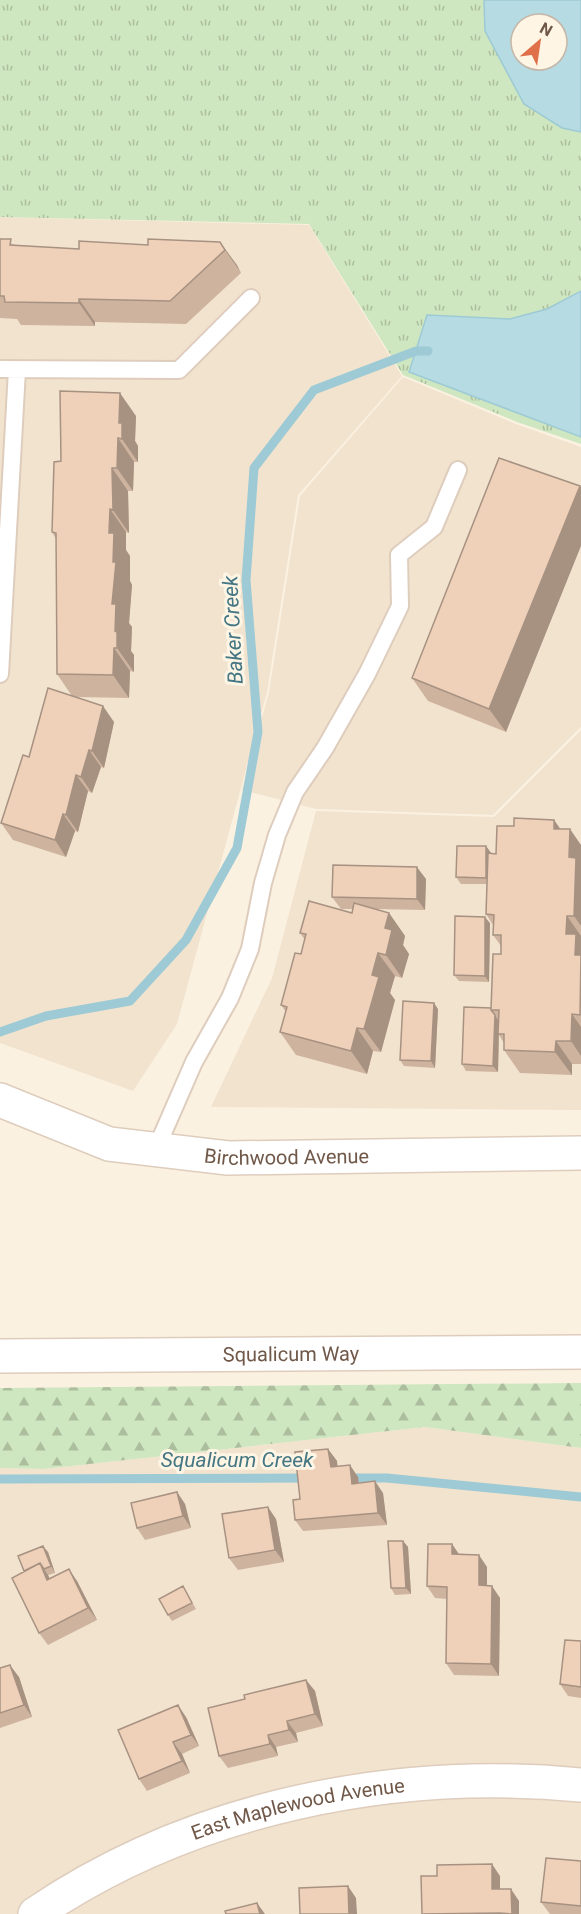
<svg xmlns="http://www.w3.org/2000/svg" width="581" height="1914" font-family="Roboto,sans-serif">
  <defs>
    <pattern id="grass-tufts" width="24" height="20" patternUnits="userSpaceOnUse" patternTransform="scale(1.5)"><rect width="24" height="20" fill="#cee7c0"/><path d="M3 7l-1-3M5 7V3M7 7l1-3M15 17l-1-3M17 17v-4M19 17l1-3" fill="none" stroke="#acbe9e"/></pattern>
    <pattern id="forest-firs" width="22" height="20" patternUnits="userSpaceOnUse" patternTransform="scale(1.5)"><rect width="22" height="20" fill="#cee7c0"/><path d="M5 1l3.5 6h-7zM16 11l3.5 6h-7z" fill="#acbe9e"/></pattern>
  </defs>
  <rect width="100%" height="100%" fill="#fbf1e0"/>
  <path fill="#f2e3cf" d="M0,217L309,225L402,376L298,495L267,692L177,1024L133,1091L0,1043Z
    M403,377L516,424L581,447V727L493,815L316,809L242,790L269,692L300,496Z
    M581,730V1110L211,1107L272,978L316,811L494,817Z
    M425,1427L581,1448V1914H0V1468L44,1469Z"/>
  <path fill="url(#grass-tufts)" fill-rule="evenodd" d="M0,0H581V444L517,422L403,375L309,224L0,217ZM521,24H557V60H521Z"/>
  <path fill="url(#forest-firs)" d="M581,1383V1448L425,1427L44,1469L0,1468V1388Z"/>
  <path fill="#b6dbe3" stroke="#9dcad4" stroke-width="1.5" fill-rule="evenodd" d="M484,0H581V132L562,128L524,104L485,31ZM521,24H557V60H521Z
    M581,291V437L409,372L427,315L510,319L547,309Z"/>
  <g fill="none" stroke-linecap="round" stroke-linejoin="round">
    <path stroke="#9dcad4" stroke-width="9" d="M0,1032L46,1016L130,1001L186,940L237,848L258,732L246,580L254,468L314,390L416,351H428
      M347,1478H387L581,1497
      M0,1479L310,1478"/>
    <g stroke="#decdbd" stroke-width="20">
      <path id="service" d="M0,369L179,370L251,298
        M0,674L17,370
        M156,1149L194,1062L230,998L250,949L263,883L277,835L295,792L325,748L367,674L400,606L399,555L434,527L458,470"/>
    </g>
    <g stroke="#decdbd" stroke-width="36">
      <g id="minor">
        <path id="s1" d="M35,1914C192,1807 393,1767 581,1785"/>
      </g>
    </g>
    <g stroke="#decdbd" stroke-width="36">
      <g id="tertiary">
        <path id="s2" d="M0,1100L109,1144L228,1158L581,1153"/>
        <path id="s3" d="M0,1356L581,1352"/>
      </g>
    </g>
    <use href="#service" stroke="#fff" stroke-width="16"/>
    <use href="#minor" stroke="#fff" stroke-width="33"/>
    <use href="#tertiary" stroke="#fff" stroke-width="33"/>
  </g>
  <path fill="#ceb39f" d="M0,239L15,245L79,249L220,242L241,273L186,324L95,322V326L21,325L17,319L0,318Z
    M136,416L135,441L138,446V462H134L133,491H128L129,533L126,532V550L130,556V581L132,585L129,623L132,627L131,651L134,655V672L130,671L129,698L77,697L114,722L104,768L101,767L92,793L88,791L78,832L75,831L66,857L13,840L1,823L29,757L72,696L57,674L56,539L52,532L61,461Z
    M581,487L506,732L428,701L412,678Z
    M554,820L560,829L581,845V1064H572V1075L520,1073L504,1050V1043L499,1035L498,1072L466,1071L462,1064L491,1008L501,954V946L493,935V925L486,914L487,884H461L456,877L486,846L491,853L496,854L514,826Z
    M426,879L425,910L375,909L389,913L405,936L403,945L409,954L402,978L395,976L390,993L395,1000L381,1052L373,1051L367,1074L296,1055L280,1032L286,1012L281,1005L301,954L305,940L300,933L352,913L353,909H341L332,897Z
    M490,923L489,982L459,981L454,975Z
    M438,1009L435,1068L404,1066L400,1060Z
    M328,1449L337,1461V1467L358,1477L359,1483L383,1493L387,1525L303,1531L295,1520L300,1499Z
    M177,1492L185,1504L191,1528L145,1540L137,1528Z
    M276,1519L284,1562L238,1570L229,1558Z
    M403,1541L408,1547L411,1594L395,1595L391,1588Z
    M452,1544L459,1554L487,1567V1586L500,1598L499,1676L454,1675L446,1663L447,1599L435,1598L427,1586Z
    M48,1552L55,1573L48,1575L50,1579L77,1581L97,1620L48,1645L39,1633L24,1572Z
    M187,1593L196,1609L172,1621L168,1615Z
    M581,1641V1698L568,1696L560,1684Z
    M0,1668L19,1677L32,1717L0,1728Z
    M306,1680L315,1691L323,1726L296,1733L298,1742L276,1747L278,1756L228,1768L219,1756L245,1699Z
    M186,1717L199,1746L182,1754L190,1773L147,1791L139,1779Z
    M581,1861V1914H550L541,1902Z
    M500,1876V1889L519,1901V1914H422Z"/>
  <path fill="#a79282" d="M220,242L237,265L241,273L225,250Z
    M79,299L95,322V326L79,303Z
    M120,393L136,416L135,441L138,446V462L122,439L119,423Z
    M118,438L134,462L133,491L117,468Z
    M112,468L128,491L129,533L113,510Z
    M580,486L581,487V546L506,732L489,709Z
    M110,509L126,532V550L130,556V581L132,585L129,623L132,627L131,651L134,655V672L117,648L112,604L109,533Z
    M114,648L130,671L129,698L113,675Z
    M103,706L114,722L104,768L92,751Z
    M89,750L101,767L92,793L81,777Z
    M76,775L88,791L78,832L66,815Z
    M63,814L75,831L66,857L55,840Z
    M554,820L569,841L570,829L581,845V926L574,916L569,857L554,829Z
    M486,846L491,853L490,884L486,878Z
    M417,867L426,879L425,910L417,899Z
    M389,913L405,936L403,945L409,954L402,978L386,955L385,928Z
    M567,916L581,936V964L575,955L566,934Z
    M485,917L490,923L489,982L485,976Z
    M378,953L395,976L390,993L395,1000L381,1052L364,1029L372,975Z
    M434,1003L438,1009L435,1068L431,1061Z
    M572,1014L581,1027V1056L571,1041Z
    M495,1015L499,1022L498,1072L493,1066Z
    M357,1028L373,1051L367,1074L351,1051Z
    M556,1041L572,1064V1075L555,1052Z
    M328,1449L337,1461L339,1479L331,1467Z
    M350,1465L358,1477L360,1496L352,1484Z
    M375,1481L383,1493L387,1525L378,1513Z
    M177,1492L185,1504L191,1528L183,1516Z
    M268,1507L276,1519L284,1562L275,1550Z
    M403,1541L408,1547L411,1594L406,1588Z
    M452,1544L460,1556L452,1554Z
    M43,1546L48,1552L55,1573L51,1566Z
    M479,1555L487,1567V1597L479,1585Z
    M40,1563L48,1575L56,1592L47,1580Z
    M69,1569L77,1581L97,1620L88,1608Z
    M492,1586L500,1598L499,1676L491,1664Z
    M10,1665L19,1677L32,1717L24,1705Z
    M306,1680L315,1691L323,1726L315,1714Z
    M178,1705L186,1717L199,1746L191,1735Z
    M287,1721L296,1733L298,1742L289,1730Z
    M268,1735L276,1747L278,1756L270,1744Z
    M173,1742L182,1754L190,1773L182,1761Z
    M492,1864L500,1876V1901L492,1889Z
    M348,1886L356,1898L357,1914H349Z
    M511,1889L519,1901V1914H512Z
    M257,1903L265,1914H260Z"/>
  <path fill="#efd0b9" stroke="#a79282" stroke-width="1.5" d="M0,239H11L10,245L79,249V241L148,245V239L220,242L225,250L170,301L79,299V303L5,302L4,296H0Z
    M60,391L120,393L119,423H122V439L118,438L117,468H112L113,510L110,509L109,533H114L113,562H116L112,604H116L115,631L117,632V648H114L113,675L57,674L56,533L52,532L54,462L61,461Z
    M499,458L580,486L489,709L412,678Z
    M48,688L103,706L92,751L89,750L81,777L76,775L66,815L63,814L55,840L1,823L23,755L29,757Z
    M514,818L554,820V829H570L569,857L576,858L574,916H567L566,934H576L575,955H581L580,1015L572,1014L571,1041H556L555,1052L504,1050V1034H498L499,1010H491L493,954H501V935H493L494,915L486,914L488,853L496,854L497,826H514Z
    M457,846H486V878L456,877Z
    M333,865L417,867V899L332,897Z
    M309,901L352,913L354,903L389,913L385,928L392,930L386,955L378,953L372,975L379,977L364,1029L357,1028L351,1051L280,1032L287,1007L281,1005L295,953L301,954L306,934L300,933Z
    M455,916L485,917V976L454,975Z
    M403,1001L434,1003L431,1061L400,1060Z
    M464,1007L491,1008V1010L495,1015L493,1066L462,1064Z
    M328,1449L331,1467L350,1465L352,1484L375,1481L378,1513L295,1520L293,1500L300,1499L295,1452Z
    M177,1492L183,1516L137,1528L131,1503Z
    M268,1507L275,1550L229,1558L222,1514Z
    M388,1541H403L406,1588H391Z
    M428,1544H452V1554L479,1555V1585L492,1586L491,1664L446,1663L447,1587L427,1586Z
    M43,1546L51,1566L44,1569L40,1563L24,1571L18,1556Z
    M40,1563L47,1580L69,1569L88,1608L39,1633L12,1578Z
    M183,1586L192,1603L168,1615L159,1599Z
    M565,1640L581,1641V1687L560,1684Z
    M10,1665L24,1705L0,1713V1668Z
    M306,1680L315,1714L287,1721L289,1730L268,1735L270,1744L219,1756L208,1708L245,1699L244,1695Z
    M178,1705L191,1735L173,1742L182,1761L139,1779L118,1730Z
    M546,1858L581,1861V1906L541,1902Z
    M492,1864V1889H511L512,1914L500,1913L422,1914L421,1876H437V1865Z
    M348,1886L349,1914H300L299,1888Z
    M257,1903L260,1914H226L225,1911Z"/>
  <g text-anchor="middle" dominant-baseline="central" stroke-width="6" stroke-linejoin="round" paint-order="stroke">
    <g font-size="20" fill="#705849" stroke="#fef5e5">
      <text stroke="none"><textPath href="#s2" startOffset="296">Birchwood Avenue</textPath></text>
      <text stroke="none"><textPath href="#s3" startOffset="291">Squalicum Way</textPath></text>
      <text stroke="none"><textPath href="#s1" startOffset="286">East Maplewood Avenue</textPath></text>
    </g>
    <g font-size="21" font-style="italic" fill="#447683" stroke="#fef5e5">
      <text transform="translate(233 630) rotate(-93)">Baker Creek</text>
      <text x="237" y="1460">Squalicum Creek</text>
    </g>
  </g>
  <g transform="translate(539 42) rotate(29)"><circle r="28" fill="#fef5e5" stroke="#c5b6a7" stroke-width="1.5"/>
  <path d="M0-4.5L10 22L0 15L-10 22Z" fill="#e0704a"/>
  <text y="-9" font-size="16" font-weight="bold" text-anchor="middle" fill="#705849">N</text>
  </g>
</svg>
